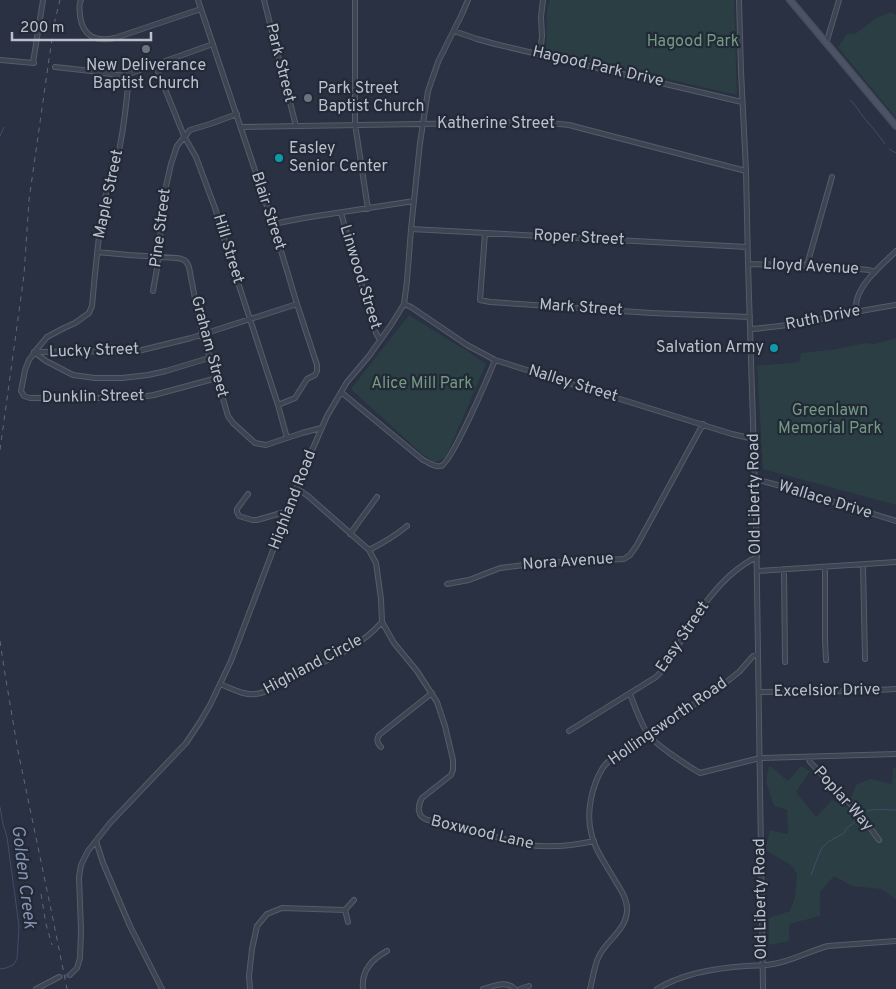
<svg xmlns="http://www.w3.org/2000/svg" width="896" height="989" font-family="Overpass,sans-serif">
  <rect width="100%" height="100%" fill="#293142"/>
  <path fill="#2b3e43" d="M550,0H734L737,95L546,51L547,8Z
    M891,12L896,15V118L838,47L847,34H855L876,18Z
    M409,315L460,347L463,348L486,364L446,457L435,463L421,453L351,389Z
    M896,338V505L763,469L757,366L799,362L801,353L831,350L865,343L875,344Z
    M769,765L788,781L801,766L810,771L796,792L816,817L832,800L847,808L856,785L870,779L892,784L893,768L896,767V899L881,889L852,886L834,876L820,892V916L789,924V941L769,945V918L790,911L795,897L797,874L791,865L765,850L770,830L788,834L787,810L774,806L766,782Z"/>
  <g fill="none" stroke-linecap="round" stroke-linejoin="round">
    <path stroke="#404d6a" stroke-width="1" d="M850,100C856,105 859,112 865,119C872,127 879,135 885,144
      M0,136L4,127
      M889,149L896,153
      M0,807L3,824L7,837L19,926L17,959L13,965L6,968L0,969
      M867,811C876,808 886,810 896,810
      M811,875L821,849L828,842L844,833L847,828L855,822"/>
    <path stroke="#3f4657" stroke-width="4" stroke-dasharray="4 2" stroke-linecap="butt" d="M59,977L70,975"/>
    <g stroke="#565c69" stroke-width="6">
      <path id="minor" d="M81,0C78,5 80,10 80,16C83,37 96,42 115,38L201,9
        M198,0L273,224L297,304L317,365V371L315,375L307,379L295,398L278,405
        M264,0L296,126
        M355,0V124L368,209
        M739,0L741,71L746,171L748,264L756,519L763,989
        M454,31L477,39L495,44L742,102
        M826,44L839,0
        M540,54L542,36L541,17L543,0
        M0,60L34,63
        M33,63L43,0
        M155,64L184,136L196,157L215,208L231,261L278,405L287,438
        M55,67L91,71L117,75L129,74L213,44
        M129,74C127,100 124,126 119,151C115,170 107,187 103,206C98,239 95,273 92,306L89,313L75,323L64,328L47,337L37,349L29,360L25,370L21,391L24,396L30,398H133L154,395L217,378
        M241,127L540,122L569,125L588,130L746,171
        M341,213L376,333L380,340
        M273,224L304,218L414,201
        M411,229L747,247
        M485,233L480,300L490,302L651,313L750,317
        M97,252L129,255L177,258C184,259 186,260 189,267L202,335L216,375L228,416L233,423L255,443L266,445L302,433L321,428
        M748,264L827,266L869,270L875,272
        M807,265L832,177
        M153,291L159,257L162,204L171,164L177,146L190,130L210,124L237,114
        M404,304L411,307L467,345L495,360L732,434L754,439
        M857,311C856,307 856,303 857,299C862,281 883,264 896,251
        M750,329C800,326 847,312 896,305
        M34,352L138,351L191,338L297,304
        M34,352L46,361L73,375L95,378H122L148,375L166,371L209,358
        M341,392L423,460C428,462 435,468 441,466C451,464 489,375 495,360
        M755,479L799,491L896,521
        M248,494L237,509V512L239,516L252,520H257L288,511
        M350,534L377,497
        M369,550C383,543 395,536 407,526
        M863,565L865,659
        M825,567V640L826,660
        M784,569L785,662
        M757,571L896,562
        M447,584L469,580L500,568L541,563L624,559L630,555L637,545L703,424
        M382,622L394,643L417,671L437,702L445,726L453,760V770L451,775L422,798C417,807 417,817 428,820L528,845C551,848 572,846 594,841
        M220,684C231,688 244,696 256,694C267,693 275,685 284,681C317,664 357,651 382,622L381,599L376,563L369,550L308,496L296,488
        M759,692L859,691L896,689
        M630,694C635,707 640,721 647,733C654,744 688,766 700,773L760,758L896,754
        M569,731L656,677L664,669C688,630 713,578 757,557
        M381,747C377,743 376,740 379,735L432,693
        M808,757L810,762L861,815L879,840
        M96,841L103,863L130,926L162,989
        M345,910L348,922
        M70,975L77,968L80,958L81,930L79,877L81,865L88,851L110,823L186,743L200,722L210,705L231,661L303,471L327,416L347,382L369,356L391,325L404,304L407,281L411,229L420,143L428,91L438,62L462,14L468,0
        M36,989L59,977
        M250,989L249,976L252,949L257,926L267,914L282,908L345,910L354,900
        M363,989C361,971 372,959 387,951
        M483,989C494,986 506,980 515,989
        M520,989L529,986
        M590,989C593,978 594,966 599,956C607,940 626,930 627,911C628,899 619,887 613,877C605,863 594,848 591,832C586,812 592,786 602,769C607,761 615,756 622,751L715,691L739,672L753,656L758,654
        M657,989C683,973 715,968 746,966C755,965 764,966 773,964C792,961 809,951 828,946L896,941"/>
    </g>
    <g stroke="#474d5b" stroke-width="8">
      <path id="secondary" d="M790,0L896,126"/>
    </g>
    <use href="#minor" stroke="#3d4452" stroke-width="4"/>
    <use href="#secondary" stroke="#4c5365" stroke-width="5"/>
    <path stroke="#606878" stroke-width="1" stroke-dasharray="5 5" stroke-linecap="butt" d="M0,450L24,275L29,200L49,59L55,20L60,0
      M0,641L5,674L18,751L54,924L67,989
      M41,894L46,924L52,945"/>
  </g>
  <g fill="#6b7280" stroke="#222937" stroke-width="2">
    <circle cx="146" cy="49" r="5"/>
    <circle cx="308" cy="98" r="5"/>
  </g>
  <g fill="#0f9aa8" stroke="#222937" stroke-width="2">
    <circle cx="279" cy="158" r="5"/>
    <circle cx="774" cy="348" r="5"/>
  </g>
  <g text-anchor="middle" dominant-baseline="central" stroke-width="4.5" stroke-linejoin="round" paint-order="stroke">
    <g font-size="16" fill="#749b81" stroke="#222937">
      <text x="693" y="42">Hagood Park</text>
      <text x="422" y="384">Alice Mill Park</text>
      <text x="830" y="411">Greenlawn<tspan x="830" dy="18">Memorial Park</tspan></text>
    </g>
    <g font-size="16" fill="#bbc0cc" stroke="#222937">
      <text transform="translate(280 63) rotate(76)">Park Street</text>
      <text transform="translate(598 67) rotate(13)">Hagood Park Drive</text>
      <text x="496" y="124">Katherine Street</text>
      <text transform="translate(109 194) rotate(-78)">Maple Street</text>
      <text transform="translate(268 211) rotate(72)">Blair Street</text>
      <text transform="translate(161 228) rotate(-83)">Pine Street</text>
      <text transform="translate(579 238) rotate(3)">Roper Street</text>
      <text transform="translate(228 249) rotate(73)">Hill Street</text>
      <text transform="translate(811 267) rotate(3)">Lloyd Avenue</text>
      <text transform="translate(360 277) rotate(73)">Linwood Street</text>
      <text transform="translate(581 308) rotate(4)">Mark Street</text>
      <text transform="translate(823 318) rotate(-11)">Ruth Drive</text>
      <text transform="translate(209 347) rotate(75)">Graham Street</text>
      <text transform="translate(94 351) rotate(-2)">Lucky Street</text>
      <text transform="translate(573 384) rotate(17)">Nalley Street</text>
      <text transform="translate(93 397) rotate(-1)">Dunklin Street</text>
      <text transform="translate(755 494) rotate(-91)">Old Liberty Road</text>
      <text transform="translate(293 500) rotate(-69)">Highland Road</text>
      <text transform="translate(825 500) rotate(17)">Wallace Drive</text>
      <text transform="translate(568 562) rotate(-4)">Nora Avenue</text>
      <text transform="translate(683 637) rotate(-56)">Easy Street</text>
      <text transform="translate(313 665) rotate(-28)">Highland Circle</text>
      <text transform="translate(827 691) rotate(-1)">Excelsior Drive</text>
      <text transform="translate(668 722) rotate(-35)">Hollingsworth Road</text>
      <text transform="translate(843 799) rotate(48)">Poplar Way</text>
      <text transform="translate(482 833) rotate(13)">Boxwood Lane</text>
      <text transform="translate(761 899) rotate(-91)">Old Liberty Road</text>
    </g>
    <g font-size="16" fill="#bbc0cc" stroke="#222937" text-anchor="start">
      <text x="146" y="66" text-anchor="middle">New Deliverance<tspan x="146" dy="18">Baptist Church</tspan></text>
      <text x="318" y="89">Park Street<tspan x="318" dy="18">Baptist Church</tspan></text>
      <text x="289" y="149">Easley<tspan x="289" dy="18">Senior Center</tspan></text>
      <text x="764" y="348" text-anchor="end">Salvation Army</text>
    </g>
    <g font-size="18" font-style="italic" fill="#8593b1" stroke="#222937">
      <text transform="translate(23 877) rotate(83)">Golden Creek</text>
    </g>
  </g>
  <path d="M12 32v8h139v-8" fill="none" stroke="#bbc0cc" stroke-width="2.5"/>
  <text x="20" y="32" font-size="15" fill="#bbc0cc" stroke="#222937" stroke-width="4" paint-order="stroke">200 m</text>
</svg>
